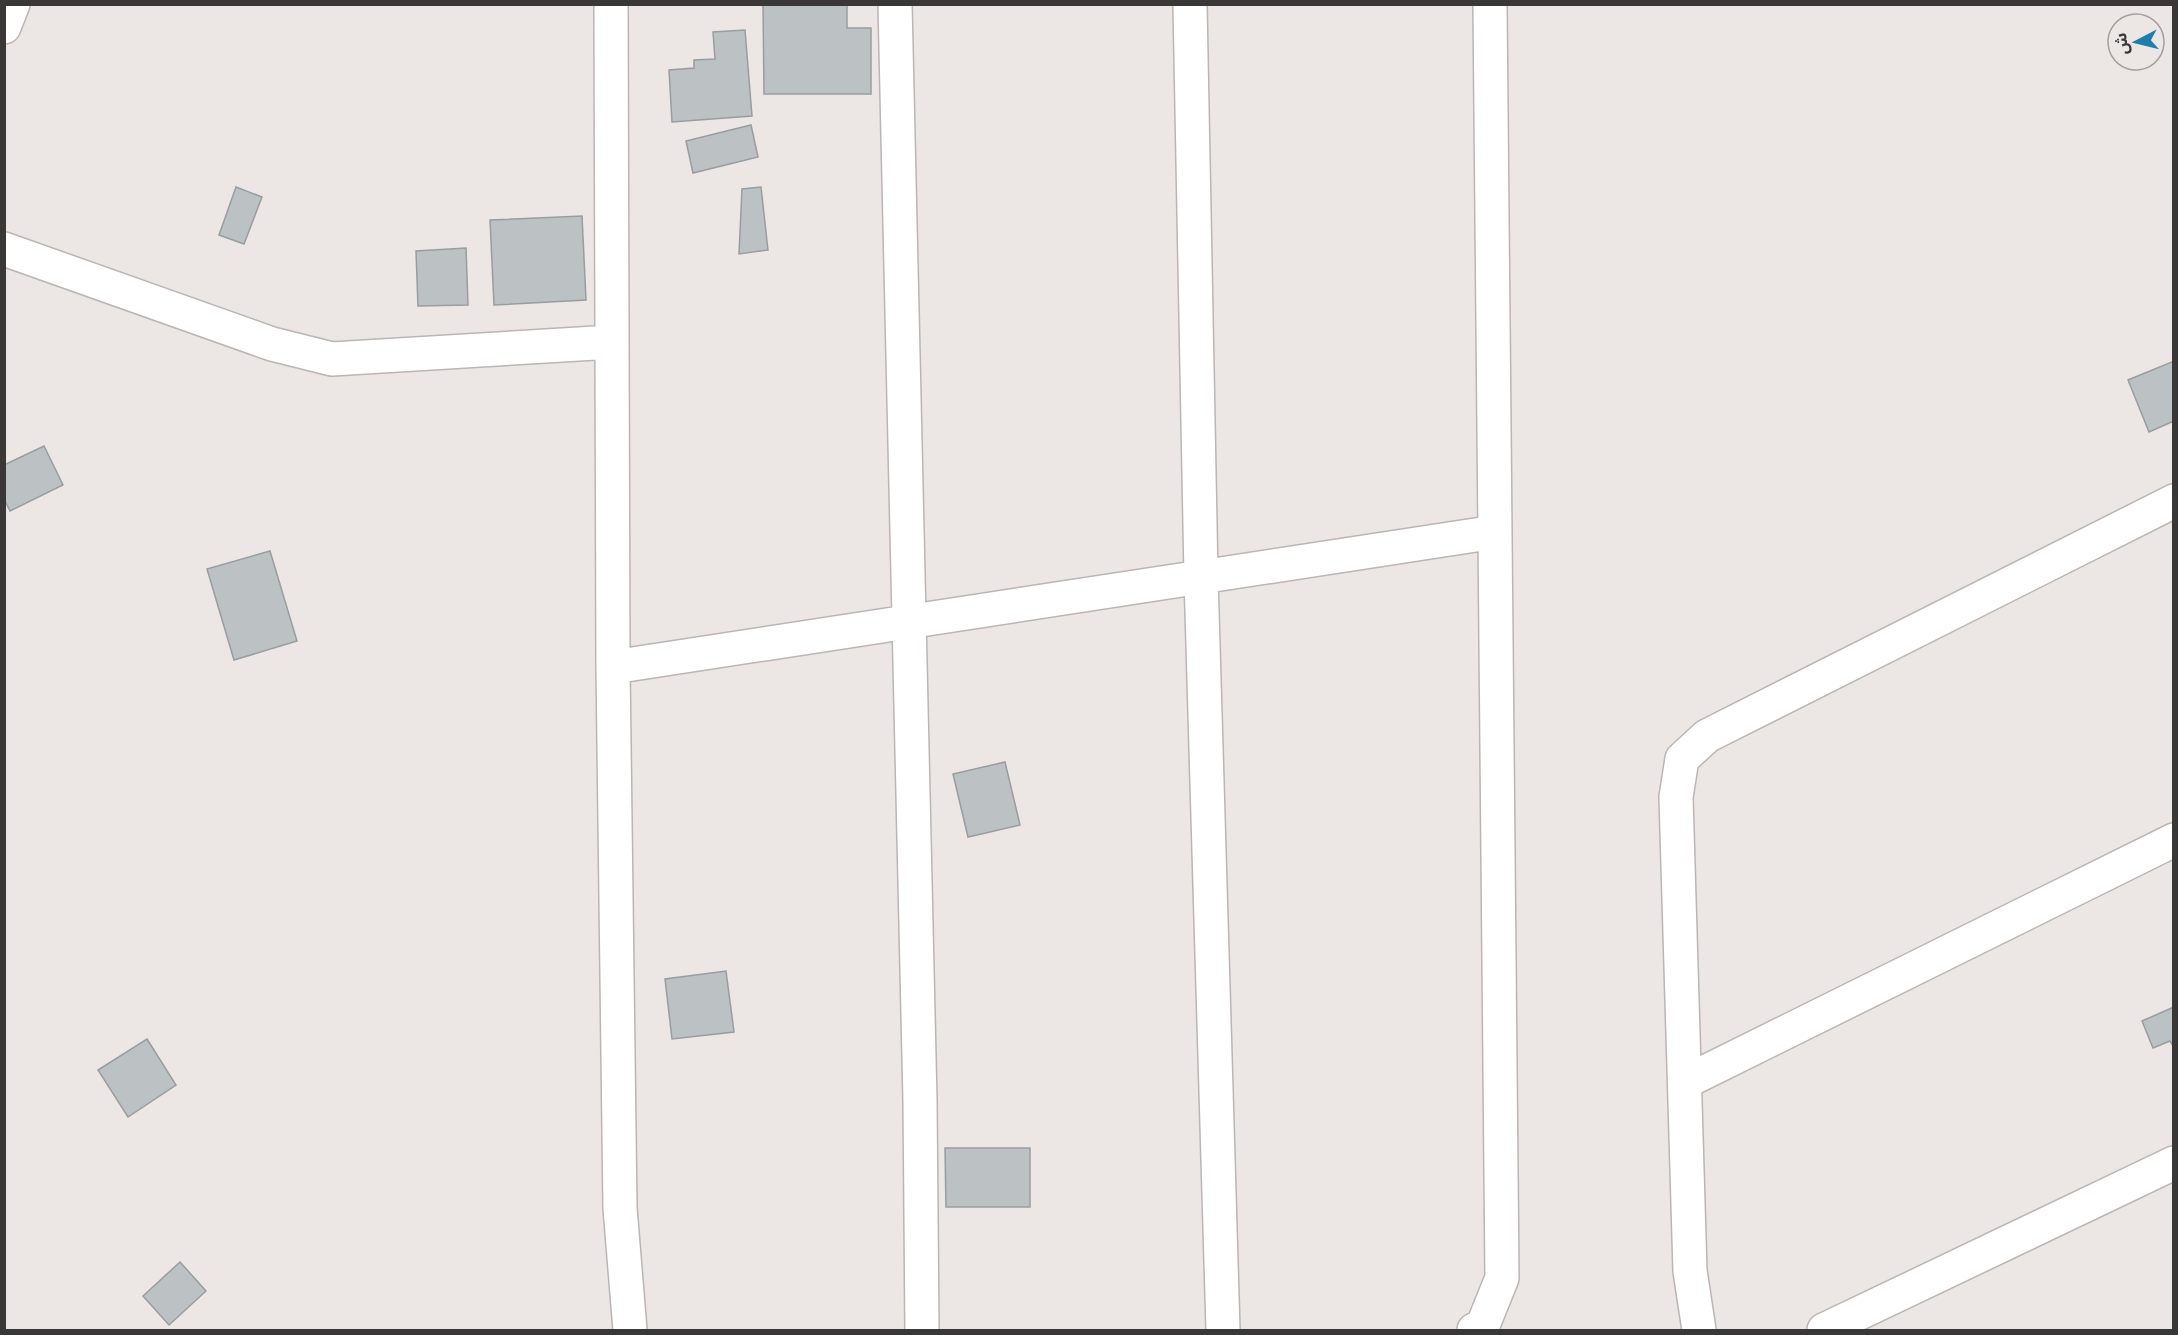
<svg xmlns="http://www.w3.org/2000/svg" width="2178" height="1335" font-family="Bitter,'Noto Sans Arabic',serif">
  <rect width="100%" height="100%" fill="#ece6e5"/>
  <path fill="#bcc1c4" stroke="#989da0" stroke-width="1.5" d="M763,4H847V28H871V94H764Z
    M745,30L752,116L672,122L669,70L694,68V60L715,59L713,32Z
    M751,125L758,157L693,173L686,141Z
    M236,187L262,197L244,244L219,235Z
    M761,187L768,250L739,254L742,189Z
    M582,216L586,300L494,305L490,220Z
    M466,248L468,305L418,306L416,251Z
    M2174,361V421L2149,432L2128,380Z
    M44,446L63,485L10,511L4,499V465Z
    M270,551L297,641L234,660L207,569Z
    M1005,762L1020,825L968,837L953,774Z
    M726,971L734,1032L672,1039L665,979Z
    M2174,1007V1048L2170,1041L2153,1048L2142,1021Z
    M147,1039L176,1085L128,1117L98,1070Z
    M945,1148H1030V1207H946Z
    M180,1262L206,1291L169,1325L143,1296Z"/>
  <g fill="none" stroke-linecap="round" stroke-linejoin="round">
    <g stroke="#bbb5b4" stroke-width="36">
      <path id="minor" d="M611,4L613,667L620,1208L630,1330
        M895,4L920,1101L922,1330
        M1190,4L1201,577L1223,1330
        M4,27L13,4
        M4,249L272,344L332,359L612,342
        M613,667L1495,532
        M1685,1082L2174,840
        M1474,1330L1483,1325L1502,1278L1490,4
        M1699,1330L1690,1271L1676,797L1682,759L1707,736L2174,501
        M1824,1330L2174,1163"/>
    </g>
    <use href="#minor" stroke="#fff" stroke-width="33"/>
  </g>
  <rect width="2178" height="1335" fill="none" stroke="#3a3837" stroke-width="12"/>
  <g transform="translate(2136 42) rotate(263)"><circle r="28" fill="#ece6e5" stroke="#a5a09f" stroke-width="1.5"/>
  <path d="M0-4.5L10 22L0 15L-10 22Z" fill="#207eab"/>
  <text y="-9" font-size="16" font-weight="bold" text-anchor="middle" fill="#3a3837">ش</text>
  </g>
</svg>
